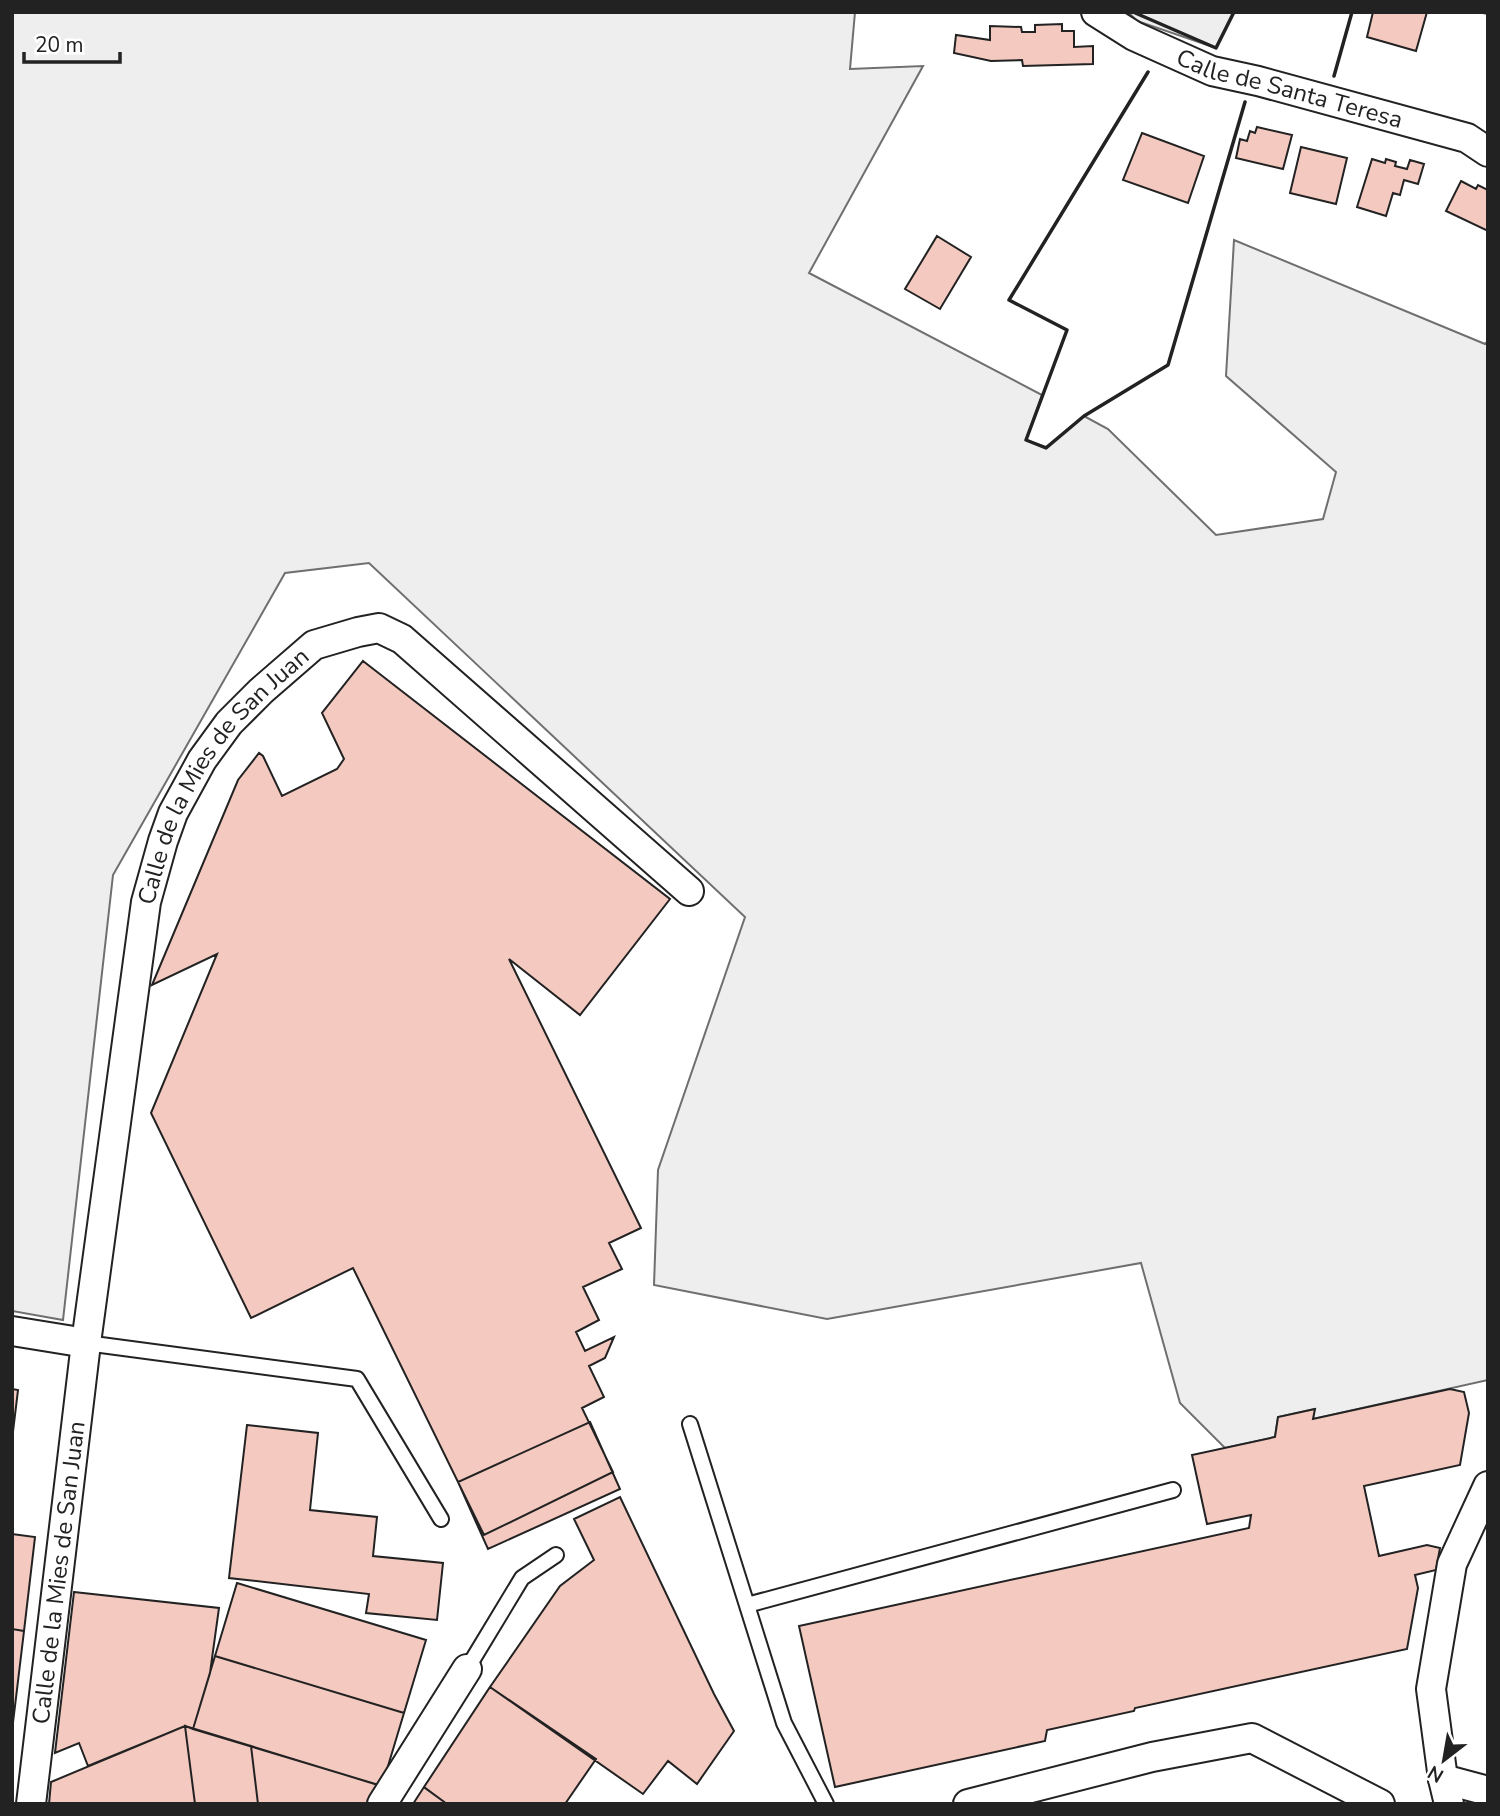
<svg xmlns="http://www.w3.org/2000/svg" width="1500" height="1816" font-family="'Nunito Sans',sans-serif">
  <rect width="100%" height="100%" fill="#fff"/>
  <path fill="#eee" stroke="#6f6f6f" stroke-width="2" d="M12,12H855L850,69L923,66L809,273L1042,395L1026,440L1046,447L1084,416L1108,429L1216,535L1323,519L1336,472L1226,376L1234,240L1485,344L1488,341V1380L1313,1419L1314,1409L1278,1417L1275,1437L1225,1448L1180,1403L1141,1263L827,1319L654,1285L658,1170L745,917L369,563L285,573L113,875L63,1320L12,1311Z
    M1128,12H1234L1216,48L1137,21Z"/>
  <path fill="#f3c9c0" stroke="#222" stroke-width="2" d="M1373,12H1427L1416,51L1367,37Z
    M1062,24V31H1074V47L1093,46V64L1023,66L1022,60L991,61L954,53L956,35L990,40V26L1021,27L1022,32H1035V25Z
    M1257,127L1292,135L1283,169L1236,158L1240,139L1247,141L1250,131L1255,133Z
    M1142,133L1204,156L1188,203L1123,180Z
    M1301,147L1347,158L1336,204L1290,193Z
    M1372,159L1385,163L1386,159L1396,162L1395,166L1407,169L1410,160L1424,164L1418,184L1404,180L1400,195L1393,193L1386,216L1357,207Z
    M1461,181L1476,189L1478,185L1488,190V231L1446,211Z
    M937,236L971,257L940,309L905,289Z
    M363,661L670,899L580,1015L509,959L641,1228L609,1243L622,1269L583,1287L599,1320L576,1332L585,1351L614,1337L605,1358L589,1366L604,1397L582,1408L613,1472L484,1535L353,1268L251,1318L151,1113L217,954L152,985L238,780L259,753L263,756L282,796L337,769L344,759L322,713Z
    M12,1389L18,1390L12,1440Z
    M1450,1389L1464,1392L1469,1413L1460,1465L1364,1486L1379,1556L1427,1545L1440,1548L1436,1570L1415,1575L1418,1588L1407,1649L1135,1708L1134,1711L1047,1730L1045,1741L835,1787L799,1626L1249,1528L1251,1515L1207,1524L1192,1455L1275,1437L1278,1417L1315,1409L1313,1419Z
    M590,1422L620,1489L488,1549L458,1482Z
    M247,1425L318,1433L310,1510L377,1517L373,1556L443,1563L437,1620L366,1613L369,1594L229,1578Z
    M620,1497L714,1694L734,1731L697,1784L668,1761L643,1794L490,1687L560,1586L594,1560L574,1519Z
    M12,1534L35,1537L24,1631L12,1629Z
    M237,1583L426,1640L404,1713L215,1656Z
    M74,1592L219,1608L210,1673L193,1729L185,1726L88,1766L79,1743L55,1753Z
    M12,1629L24,1631L12,1731Z
    M215,1656L404,1713L382,1786L193,1729Z
    M490,1687L596,1759L565,1804H447L424,1787Z
    M185,1726L195,1804H49L51,1782Z
    M185,1726L251,1746L258,1804H195Z
    M251,1746L378,1785L370,1804H258Z
    M424,1787L425,1788L447,1804H413Z"/>
  <g fill="none" stroke-linecap="round" stroke-linejoin="round">
    <g stroke="#222" stroke-width="18">
      <path id="service" d="M86,1343L357,1379L441,1519
        M690,1424L784,1723L826,1804
        M747,1605L1173,1490
        M467,1669L522,1578L556,1555"/>
    </g>
    <g stroke="#222" stroke-width="32">
      <g id="minor">
        <path id="s1" d="M1096,12L1134,36L1212,71L1258,81L1467,138L1488,152"/>
        <path d="M12,1331L86,1343"/>
        <path d="M1443,1779L1488,1791"/>
        <path id="s2" d="M31,1804L86,1343L146,902L163,841L173,813L202,760L229,723L261,691L314,645L358,632L379,628L402,639L689,891"/>
        <path d="M382,1804L467,1669"/>
        <path d="M968,1804L1152,1757L1252,1738L1380,1804"/>
        <path d="M1449,1804L1443,1779L1431,1689L1452,1564L1488,1486"/>
      </g>
    </g>
    <use href="#service" stroke="#fff" stroke-width="14"/>
    <use href="#minor" stroke="#fff" stroke-width="28"/>
    <path stroke="#222" stroke-width="3.5" d="M1133,12L1216,48L1234,12
      M1481,12L1488,13
      M1148,72L1009,300L1067,330L1026,440L1046,448L1084,416L1168,365L1245,102
      M1334,76L1352,12"/>
  </g>
  <g text-anchor="middle" dominant-baseline="central" stroke-width="5" stroke-linejoin="round" paint-order="stroke">
    <g font-size="24" fill="#222" stroke="#fff">
      <text stroke="none"><textPath href="#s1" startOffset="210">Calle de Santa Teresa</textPath></text>
      <text stroke="none"><textPath href="#s2" startOffset="1060">Calle de la Mies de San Juan</textPath></text>
      <text stroke="none"><textPath href="#s2" startOffset="233">Calle de la Mies de San Juan</textPath></text>
    </g>
  </g>
  <rect width="1500" height="1816" fill="none" stroke="#222222" stroke-width="28"/>
  <g transform="translate(1444 1760) rotate(211)" stroke="#ffffff" stroke-width="5" paint-order="stroke">
  <path d="M0-5L12 26L0 18L-12 26Z" fill="#222222"/>
  <text y="-10" font-size="19" font-weight="bold" text-anchor="middle" fill="#222222">N</text>
  </g>
  <path d="M24 52v10h96v-10" fill="none" stroke="#222222" stroke-width="3.5"/>
  <text x="35" y="52" font-size="21" fill="#222222" stroke="#ffffff" stroke-width="5" paint-order="stroke">20 m</text>
</svg>
